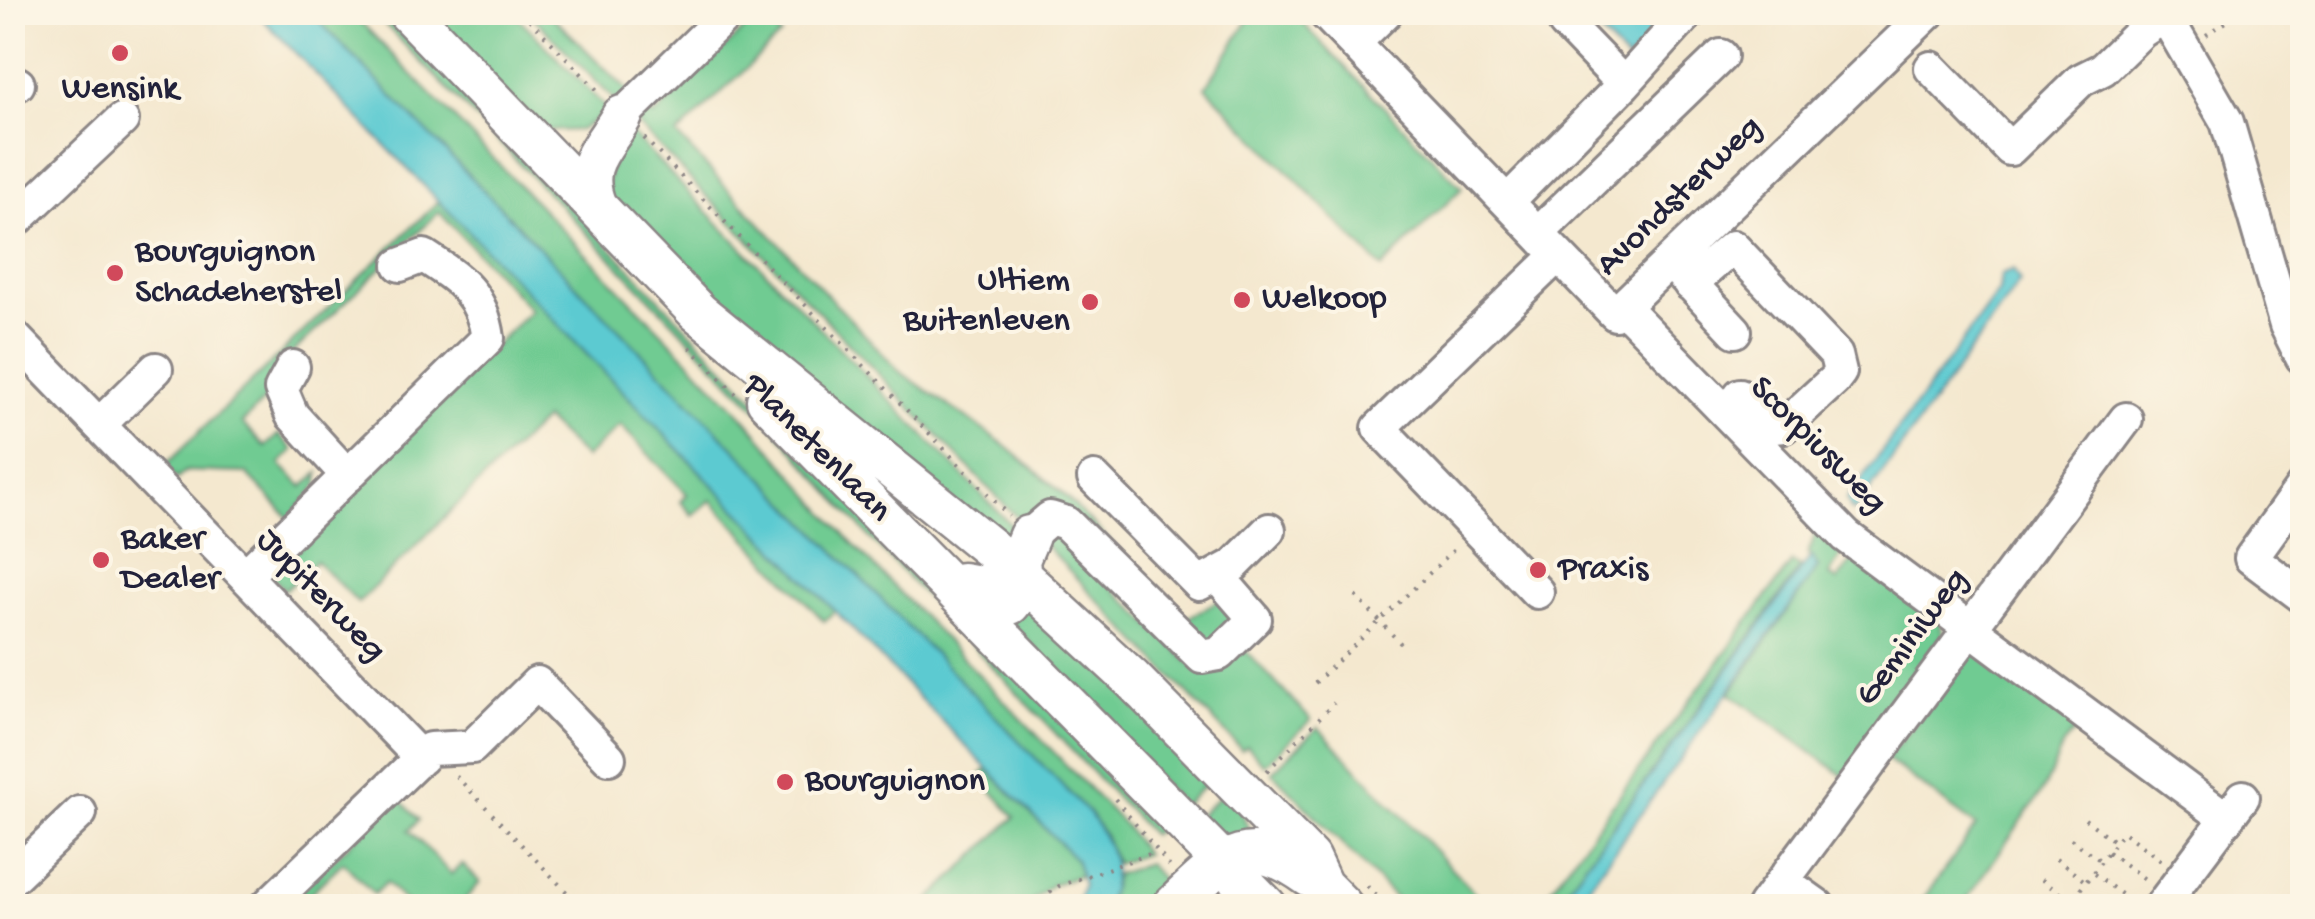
<svg xmlns="http://www.w3.org/2000/svg" width="2315" height="919" font-family="'Gochi Hand',sans-serif">
  <rect width="100%" height="100%" fill="#fcf5e5"/>
  <filter id="ink" filterUnits="userSpaceOnUse"><feTurbulence type="fractalNoise" baseFrequency=".01" numOctaves="2"/><feDisplacementMap in="SourceGraphic" scale="20" xChannelSelector="R" yChannelSelector="G"/><feConvolveMatrix kernelMatrix="1 2 1 2 8 2 1 2 1" color-interpolation-filters="sRGB"/></filter>
  <filter id="wash" filterUnits="userSpaceOnUse"><feTurbulence type="fractalNoise" baseFrequency=".0048" numOctaves="4" result="noise"/><feDisplacementMap in="SourceGraphic" scale="40" xChannelSelector="R" yChannelSelector="G"/><feGaussianBlur stdDeviation="2.25" result="paint"/><feColorMatrix in="noise" values="0 0 0 0 0 0 0 0 0 0 0 0 0 0 0 0 0 1.4 0 .05"/><feComposite in="paint" operator="in"/></filter>
  <g filter="url(#wash)">
    <rect width="100%" height="100%" fill="#f4e8cf"/>
    <path fill="#70cb92" stroke="#497666" stroke-width="2.5" d="M311,13H352L743,416L849,540L1125,826L1145,854L1116,864L1104,835L1089,813Z
      M374,13H386L409,36L1161,826L1152,835L871,539L761,413Z
      M416,13H514L610,112L580,130L546,131Z
      M529,13H549L630,93L618,104Z
      M1253,13H1293L1462,188L1382,268L1206,87Z
      M760,14L781,35L677,135L899,371L1002,443L1061,492L1186,619L1219,600L1232,610L1233,623L1207,645L1067,510L1024,525L634,121L645,109L653,117Z
      M626,128L1018,532L1005,542L845,428L605,195L614,143Z
      M439,201L835,611L824,621L711,500L693,515L681,502L687,494L620,425L585,458L544,419L358,603L316,561L285,590L269,574L271,564L531,310L439,212L286,359L267,398L242,423L265,447L279,434L293,450L280,464L303,487L319,473L318,485L290,519L246,473L186,471L177,479L164,466Z
      M1819,524L1845,549L1829,575L1837,581L1855,557L1940,623L1943,635L1845,777L1730,693L1818,567L1808,554Z
      M1057,533L1194,667L1241,646L1311,720L1265,765L1247,746L1242,750L1040,540Z
      M1792,562L1801,567L1555,906H1538Z
      M1027,604L1218,772L1183,806L1005,617Z
      M1977,646L2082,724L2063,745L2045,787L1962,906H1918L1976,826L1886,759Z
      M1318,727L1487,906H1403L1272,772Z
      M987,769L1075,859L1083,874L1051,885L1026,906H923L1015,817L979,777Z
      M1230,786L1249,829L1246,836L1230,841L1195,819Z
      M398,797L419,820L409,830L451,874L462,864L480,882L460,906H409L386,882L374,894L343,862L297,906H285Z
      M1148,864L1171,890L1156,906H1106L1116,874Z"/>
    <path fill="#5ccad1" stroke="#3f7686" stroke-width="2.5" d="M257,13H311L1089,813C1111,845 1123,869 1105,906H1076L1083,884L1075,859Z
      M1581,13H1675L1627,61Z
      M2013,270L2020,282L1855,511L1851,510L1847,499L1999,291L2001,275Z
      M1811,556L1818,567L1575,906H1555Z"/>
  </g>
  <g filter="url(#ink)">
    <g fill="none" stroke-linecap="round" stroke-linejoin="round">
      <g stroke="#8b8585" stroke-width="38">
        <path id="minor" d="M1324,12L1615,314L1929,12
          M2163,12L2227,122L2286,325L2302,357
          M1354,43L1386,12
          M1931,68L2010,149L2081,80L2103,69L2142,31L2165,16
          M1624,84L1689,12
          M12,86L18,84
          M622,116L729,12
          M1507,202L1624,84L1565,23
          M12,224L122,120
          M1538,233L1721,56
          M1677,269L1735,331
          M1690,284L1733,247L1836,355L1840,372L1834,380L1784,426L1773,427L1740,395
          M1623,307L1846,536L2227,819
          M12,335L421,758
          M293,367L281,389L292,415L348,476
          M99,425L156,369
          M1094,478L1199,584L1234,565L1269,530
          M2302,487L2251,558L2302,596
          M1029,536L1050,518L1066,523L1202,657L1219,654L1255,619L1217,575
          M245,576L488,338C482,294 461,280 424,256L400,265
          M1537,592L1379,428L1558,255
          M12,878L80,813
          M1783,881L1818,906
          M267,906L430,749L472,747L537,683L609,758
          M1764,906L2126,419
          M2161,906L2243,797"/>
      </g>
      <g stroke="#8b8585" stroke-width="45">
        <path id="major" d="M408,12L698,312L990,548L1132,679L1309,858L1322,886L1342,906
          M596,206C579,165 603,149 622,116
          M767,400L1266,906
          M962,583L979,586L1001,606L1010,604L1022,589L1019,560L1029,536
          M1173,906C1223,859 1246,830 1310,877"/>
      </g>
      <path stroke="#8b8585" stroke-width="4" stroke-dasharray="2.5 8" stroke-linecap="butt" d="M368,12L378,23
        M522,12L602,95
        M2206,35L2242,12
        M644,138L1009,516
        M690,347L736,394
        M1356,596L1403,646
        M1315,683L1458,546
        M1267,771L1334,703
        M456,776L580,906
        M1115,799L1172,869
        M2085,819L2115,842
        M2071,839L2101,861
        M2108,852L2149,882
        M2056,859L2086,882
        M2094,874L2135,904
        M2041,880L2072,902
        M1367,886L1387,906
        M2080,894L2096,906
        M2026,900L2035,906
        M1033,906L1059,886L1155,852
        M2068,906L2123,832L2162,861"/>
      <use href="#minor" stroke="#fff" stroke-width="32"/>
      <use href="#major" stroke="#fff" stroke-width="40"/>
    </g>
  </g>
  <g fill="#d1495b" stroke="#fcf5e5" stroke-width="4">
    <circle cx="120" cy="53" r="10"/>
    <circle cx="115" cy="273" r="10"/>
    <circle cx="1242" cy="300" r="10"/>
    <circle cx="1090" cy="302" r="10"/>
    <circle cx="101" cy="560" r="10"/>
    <circle cx="1538" cy="570" r="10"/>
    <circle cx="785" cy="782" r="10"/>
  </g>
  <g text-anchor="middle" dominant-baseline="central" stroke-width="8" stroke-linejoin="round" paint-order="stroke">
    <g font-size="35" fill="#22223b" stroke="#fcf5e5" text-anchor="start">
      <text x="120" y="90" text-anchor="middle">Wensink</text>
      <text x="135" y="253">Bourguignon<tspan x="135" dy="40">Schadeherstel</tspan></text>
      <text x="1070" y="282" text-anchor="end">Ultiem<tspan x="1070" dy="40">Buitenleven</tspan></text>
      <text x="1262" y="300">Welkoop</text>
      <text x="121" y="540">Baker<tspan x="121" dy="40">Dealer</tspan></text>
      <text x="1558" y="570">Praxis</text>
      <text x="805" y="782">Bourguignon</text>
    </g>
    <g font-size="35" fill="#22223b" stroke="#fcf5e5">
      <text transform="translate(1680 197) rotate(-44)">Avondsterweg</text>
      <text transform="translate(1817 446) rotate(45)">Scorpiusweg</text>
      <text transform="translate(816 449) rotate(45)">Planetenlaan</text>
      <text transform="translate(320 596) rotate(46)">Jupiterweg</text>
      <text transform="translate(1913 638) rotate(-53)">Geminiweg</text>
    </g>
  </g>
  <rect width="2315" height="919" fill="none" stroke="#fcf5e5" stroke-width="50"/>
</svg>
